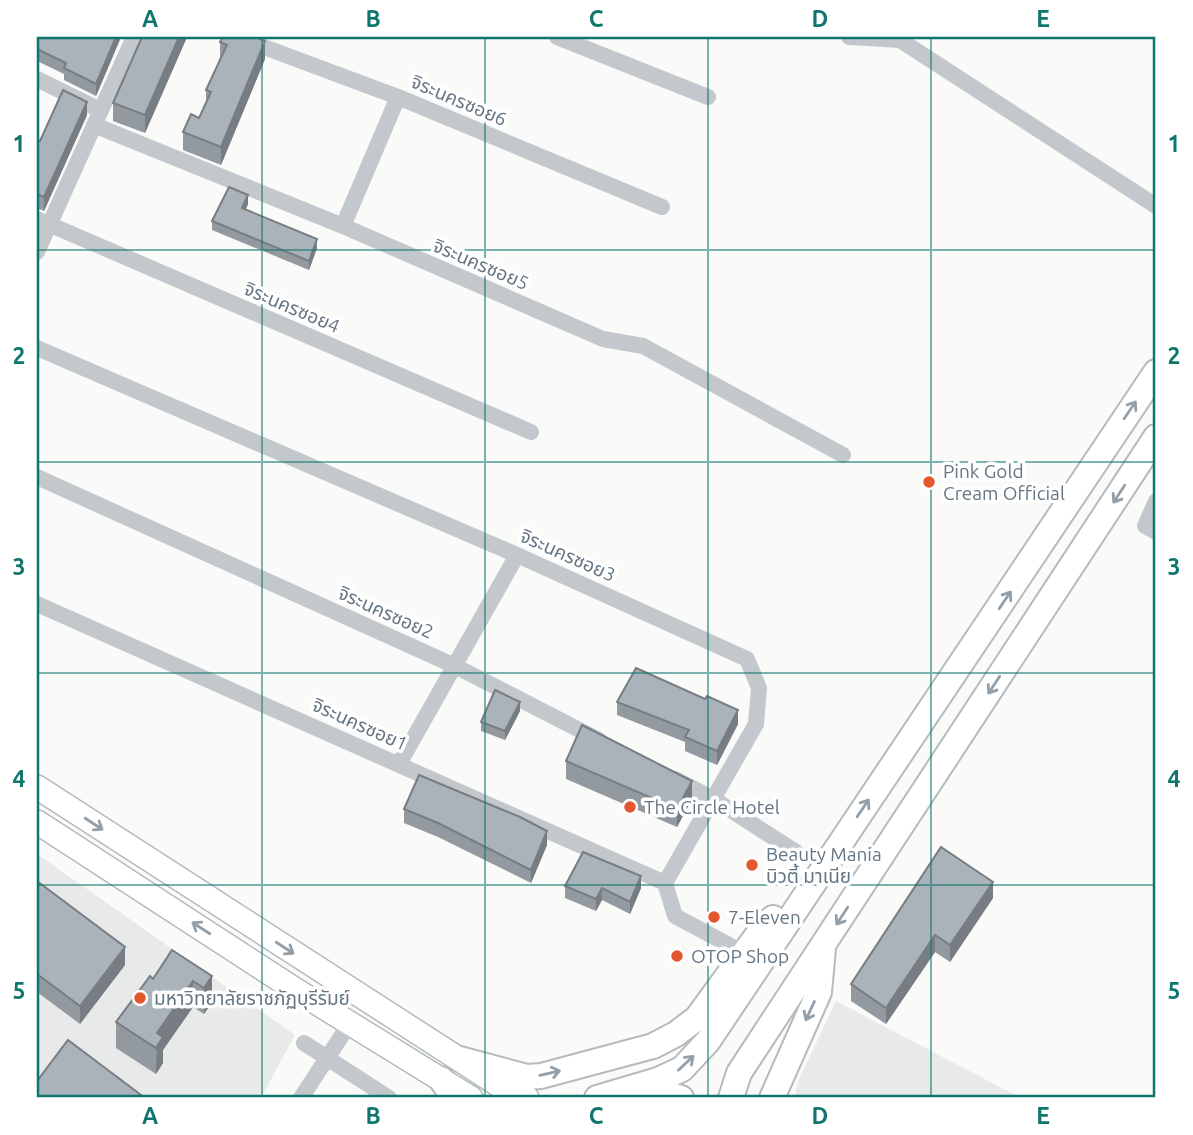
<svg xmlns="http://www.w3.org/2000/svg" width="1193" height="1135" font-family="Ubuntu,'Noto Sans Thai',sans-serif">
  <rect width="100%" height="100%" fill="#fafaf8"/>
  <path fill="#e8e9e9" d="M37,854L295,1035L261,1098H37Z
    M836,1001L1021,1098H794L799,1079Z"/>
  <g fill="none" stroke-linecap="round" stroke-linejoin="round">
    <g stroke="#b3babf" stroke-width="26">
      <path id="secondary" d="M37,787L513,1094L527,1098
        M37,822L291,987L471,1098"/>
    </g>
    <g stroke="#b5babe" stroke-width="28">
      <path id="primary" d="M460,1059L527,1077L541,1076L653,1046L676,1034L697,1018L764,926L773,918
        M441,1079L454,1098
        M639,1090L651,1089L681,1098
        M597,1098L658,1080L682,1069L708,1041L1156,372
        M731,1098L739,1073L1156,437
        M772,1098L819,992L823,949"/>
    </g>
    <path stroke="#c3c8cc" stroke-width="16" d="M237,37L398,97L662,207
      M557,37L708,97
      M849,37L900,40L1156,206
      M37,79L100,110
      M94,125L343,226L603,339L643,346L843,455
      M37,219L531,432
      M343,226L398,97
      M37,252L134,37
      M37,348L517,555L747,659L759,688L756,724L665,883L675,916L744,953
      M37,477L455,666L599,740
      M1156,501L1145,526L1156,532
      M37,604L665,883
      M399,764L517,555
      M675,779L712,798L796,852
      M304,1043L389,1098
      M301,1098L350,1023"/>
    <use href="#secondary" stroke="#fff" stroke-width="23"/>
    <use href="#primary" stroke="#fff" stroke-width="24"/>
  </g>
  <path fill="#929a9f" d="M37,37H121L96,96L64,80V74L37,61Z
    M187,37L145,133L113,121V103Z
    M220,42L265,59L221,165L183,150V132L199,118L206,104V90L220,58Z
    M87,115L44,211L37,208V139L40,141Z
    M248,204L246,209L317,248L309,270L212,230V221Z
    M617,702L738,724L717,765L685,751V742L617,715Z
    M520,711L505,740L481,731V722Z
    M566,761L692,799L677,827L566,779Z
    M404,809L547,845L531,883L438,837L404,823Z
    M37,881L125,965L80,1024L37,992Z
    M565,886L641,888L630,914L602,900L596,911L565,898Z
    M993,898L950,962L935,952L886,1024L851,1001V984Z
    M212,976V1002L204,1014L193,1007L163,1050V1063L156,1074L116,1048V1022L153,979Z"/>
  <path fill="#777d82" d="M116,37H121L96,96V84Z
    M179,37H187L145,133V115Z
    M265,41V59L221,165V147Z
    M87,102V115L44,211V197Z
    M248,195V204L242,217V208Z
    M317,239V248L309,270V261Z
    M520,702V711L505,740V731Z
    M738,710V724L717,765V751Z
    M692,781V799L677,827V809Z
    M547,831V845L531,883V870Z
    M641,876V888L630,914V902Z
    M993,882V898L950,962V945Z
    M602,888V900L596,911V899Z
    M935,935V952L886,1024V1008Z
    M125,947V965L80,1024V1006Z
    M212,976V1002L204,1014V988Z
    M193,981V1007L163,1050V1063L156,1074L157,1033Z"/>
  <path fill="#aab3b9" stroke="#777d82" stroke-width="2" d="M37,37H116L96,84L64,68L66,63L37,49Z
    M142,37H179L145,115L113,103Z
    M223,37H256L265,41L221,147L183,132L191,114L199,118L211,92L206,90L227,45L220,42Z
    M63,90L87,102L44,197L37,194V139L40,141Z
    M229,187L248,195L242,208L317,239L309,261L212,221Z
    M636,668L705,699L707,696L738,710L717,751L685,737L689,730L617,702Z
    M495,690L520,702L505,731L481,722Z
    M582,725L692,781L677,809L566,761Z
    M419,775L520,817L547,831L531,870L438,823L404,809Z
    M941,847L993,882L950,945L935,935L886,1008L851,984Z
    M583,852L641,876L630,902L602,888L596,899L565,886Z
    M37,881L125,947L80,1006L37,974Z
    M172,950L212,976L204,988L193,981L157,1033L163,1037L156,1048L116,1022L150,976L153,979Z
    M68,1040L145,1098H37V1081Z"/>
  <defs><path id="oneway-shaft" d="M-6 0H5M1.5-3L5.5 0L1.5 3" fill="none" stroke-width="1.6" stroke-linecap="round" stroke-linejoin="round" transform="scale(1.75)"/></defs>
  <g stroke="#939fa8">
    <use href="#oneway-shaft" transform="translate(1130 410) rotate(-56)"/>
    <use href="#oneway-shaft" transform="translate(1119 494) rotate(123)"/>
    <use href="#oneway-shaft" transform="translate(1005 600) rotate(-56)"/>
    <use href="#oneway-shaft" transform="translate(994 685) rotate(123)"/>
    <use href="#oneway-shaft" transform="translate(863 808) rotate(-56)"/>
    <use href="#oneway-shaft" transform="translate(94 824) rotate(33)"/>
    <use href="#oneway-shaft" transform="translate(842 916) rotate(123)"/>
    <use href="#oneway-shaft" transform="translate(201 928) rotate(-147)"/>
    <use href="#oneway-shaft" transform="translate(285 948) rotate(33)"/>
    <use href="#oneway-shaft" transform="translate(810 1011) rotate(115)"/>
    <use href="#oneway-shaft" transform="translate(686 1063) rotate(-43)"/>
    <use href="#oneway-shaft" transform="translate(550 1073) rotate(-13)"/>
  </g>
  <path fill="none" stroke="#0f766e" stroke-width="2" stroke-opacity="0.55" d="M262,37V1098M485,37V1098M708,37V1098M931,37V1098M37,250H1156M37,462H1156M37,673H1156M37,885H1156"/>
  <g fill="#e4572e" stroke="#fff" stroke-width="2.5">
    <circle cx="929" cy="482" r="7"/>
    <circle cx="630" cy="807" r="7"/>
    <circle cx="752" cy="865" r="7"/>
    <circle cx="714" cy="917" r="7"/>
    <circle cx="677" cy="956" r="7"/>
    <circle cx="140" cy="998" r="7"/>
  </g>
  <g text-anchor="middle" dominant-baseline="central" stroke-width="7" stroke-linejoin="round" paint-order="stroke">
    <g font-size="19" fill="#657683" stroke="#fff">
      <text transform="translate(459 100) rotate(23)">จิระนครซอย6</text>
      <text transform="translate(481 264) rotate(23)">จิระนครซอย5</text>
      <text transform="translate(292 307) rotate(23)">จิระนครซอย4</text>
      <text transform="translate(568 555) rotate(24)">จิระนครซอย3</text>
      <text transform="translate(386 612) rotate(24)">จิระนครซอย2</text>
      <text transform="translate(360 724) rotate(24)">จิระนครซอย1</text>
    </g>
    <g font-size="19" fill="#657683" stroke="#fff" text-anchor="start">
      <text x="943" y="471">Pink Gold<tspan x="943" dy="22">Cream Official</tspan></text>
      <text x="644" y="807">The Circle Hotel</text>
      <text x="766" y="854">Beauty Mania<tspan x="766" dy="22">บิวตี้ มาเนีย</tspan></text>
      <text x="728" y="917">7-Eleven</text>
      <text x="691" y="956">OTOP Shop</text>
      <text x="154" y="998">มหาวิทยาลัยราชภัฏบุรีรัมย์</text>
    </g>
  </g>
  <rect width="1193" height="1135" fill="none" stroke="#ffffff" stroke-width="77"/>
  <rect x="38" y="38" width="1116" height="1058" fill="none" stroke="#0f766e" stroke-width="2.5"/>
  <g font-size="23" text-anchor="middle" font-weight="bold" fill="#0f766e">
    <text x="150" y="27">A</text>
    <text x="373" y="27">B</text>
    <text x="596" y="27">C</text>
    <text x="820" y="27">D</text>
    <text x="1043" y="27">E</text>
    <text x="19" y="152">1</text>
    <text x="1174" y="152">1</text>
    <text x="19" y="364">2</text>
    <text x="1174" y="364">2</text>
    <text x="19" y="575">3</text>
    <text x="1174" y="575">3</text>
    <text x="19" y="787">4</text>
    <text x="1174" y="787">4</text>
    <text x="19" y="999">5</text>
    <text x="1174" y="999">5</text>
    <text x="150" y="1124">A</text>
    <text x="373" y="1124">B</text>
    <text x="596" y="1124">C</text>
    <text x="820" y="1124">D</text>
    <text x="1043" y="1124">E</text>
  </g>
</svg>
